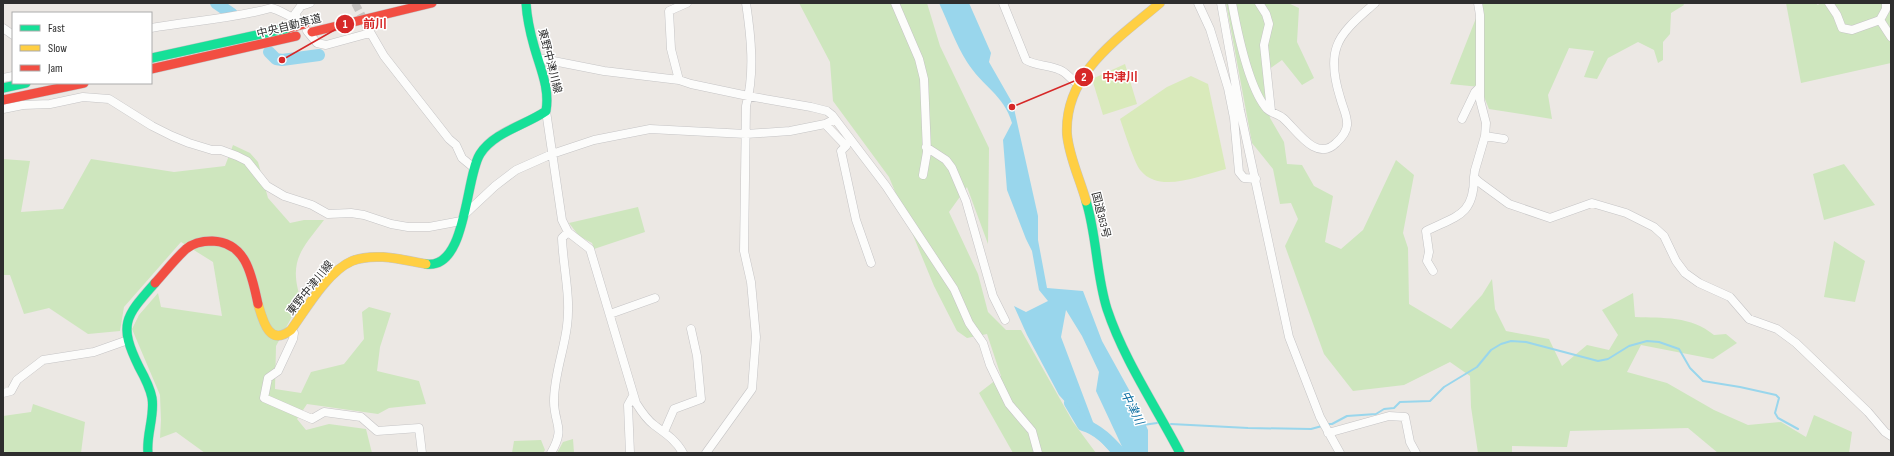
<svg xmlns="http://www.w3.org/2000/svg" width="1894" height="456" font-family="'Sofia Sans Condensed','Noto Sans JP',sans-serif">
  <rect width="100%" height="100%" fill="#ece8e4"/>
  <path fill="#cee6be" d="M799,3H927L940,46L989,148L988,244L967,187L949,212L978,274L988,312L1006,330H1021L1073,422L1096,453H1013L979,393L1001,376L987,334L967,338L957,331L934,286L889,177L833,101L830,62Z
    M1226,3H1288L1299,8L1297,42L1314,78L1302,85L1282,60L1265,72L1270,118L1284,142L1287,164L1302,165L1314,186L1333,196L1325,242L1341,249L1363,230L1396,160L1414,175L1403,233L1408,248L1409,304L1451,329L1482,295L1492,279L1495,309L1506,331L1549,339L1562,366L1587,345L1609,350L1618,335L1602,310L1633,293L1635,317C1663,318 1691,316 1714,335L1726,334L1737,343L1713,359L1641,345L1627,372L1667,383L1714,410L1748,425L1781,422L1806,437L1814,415L1852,432L1849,453H1718L1688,428L1570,431L1567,447L1512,446V453H1478L1471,407L1470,376L1450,362L1404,385L1353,391L1324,354L1285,246L1298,219L1291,203L1280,204L1273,169L1252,143Z
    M1482,3H1683L1684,5L1671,13L1670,34L1663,42V60L1658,63L1654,50L1638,42L1608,58L1597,79L1584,77L1594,51L1569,48L1548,95L1552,119L1489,109L1480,87L1450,84Z
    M1786,3H1815L1818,5L1820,3H1891V63L1801,83Z
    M233,145L250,153L258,162L268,198L290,223L304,220H324C301,250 288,261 301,300L276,346L275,389L301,393L311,372L344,364L364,339L362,312L369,307L391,313L380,347L377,371L419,381L426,404L389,408L378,414L307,404L297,419L306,430L329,424L366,429L372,453H205L176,432L160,438L161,420L160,395L132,329L139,315L158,293L161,307L222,316L213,262L181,242L124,307L120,331L88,334L49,308L24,314L10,275H3V159L30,161L21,212L63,209L91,159L174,172L225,166Z
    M1844,164L1875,205L1824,220L1813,174Z
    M638,207L645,232L594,249L592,243L579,236L569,223Z
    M1834,241L1865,261L1855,302L1824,297Z
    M33,404L85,422L81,453H3V416L31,412Z
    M573,439L574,453H557L563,442Z
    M541,440L545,450L543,453H512L514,441Z"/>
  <path fill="#d9eabb" d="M1125,64L1137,104L1103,115L1092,79Z
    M1191,76L1208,84L1226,169C1201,175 1160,194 1141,171C1135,165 1124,130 1120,119L1167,87Z"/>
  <path fill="#99d6ec" d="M939,3H969L991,53L989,62L1013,104L1038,216V240L1047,288L1083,291L1102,341L1133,397L1148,430V453H1125L1096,391L1099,372L1082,336L1066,310L1061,337L1093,422L1124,453H1111L1059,395L1027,335L1014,306L1026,312L1048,301L1039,290L1032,251L1026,239L1007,190L1003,140L1012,123C1004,95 982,86 967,62C956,45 948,22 939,3Z"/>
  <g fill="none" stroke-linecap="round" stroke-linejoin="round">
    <path stroke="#99d6ec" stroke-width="2" d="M1171,424L1248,428L1311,429L1322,426
      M1326,424H1332L1347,416L1376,414L1384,409L1394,408L1400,402L1430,401L1444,387L1477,367L1491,350L1501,344L1511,341L1526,342L1598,361L1608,359L1629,346L1647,341L1659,342L1679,349L1690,368L1703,381L1740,387L1776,395L1779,398L1775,413L1778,418L1798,429
      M1143,425L1157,423"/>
    <path stroke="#99d6ec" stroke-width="12" d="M216,3L232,14
      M269,52L276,59L282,60L319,55
      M1070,403L1083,425C1098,429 1110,442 1120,453"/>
    <path stroke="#c6c3c0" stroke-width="8" stroke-dasharray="8 4" stroke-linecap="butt" d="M355,3L365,22"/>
    <g stroke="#c5c4c5" stroke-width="9">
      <path id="street" d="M895,3L919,59L924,79L927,152L923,175
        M1003,3L1026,60C1036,66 1049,65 1060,70C1066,72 1071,80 1077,83
        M1198,3L1210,29L1228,88L1234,118L1239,172L1244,178L1256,179
        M1221,3L1240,110L1289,337L1320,417L1340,453
        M1232,3C1237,30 1249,89 1267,109C1271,113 1278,114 1283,118C1296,129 1316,163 1336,143C1355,126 1345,116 1340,97C1335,81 1331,62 1337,46C1343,29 1362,15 1375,3
        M1259,3L1266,14L1269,24L1264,45L1271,111
        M1478,3L1480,15V100L1486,123L1485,136L1475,170L1474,177L1479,182L1509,204L1550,218L1592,203L1626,213L1654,227L1664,236L1676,261L1685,273L1699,283L1730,297L1749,319L1777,329L1796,343L1868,412L1885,432L1891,436
        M1829,3L1837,15L1842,28L1852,30L1880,20L1886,9V3
        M1880,20L1891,37
        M299,21L295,14L301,6L310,3
        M366,25L384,56L449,139L456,145L462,158L474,168
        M3,28L13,35
        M151,28C191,21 232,19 271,8C281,10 288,17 298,19
        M307,31L317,43L326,45L370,33
        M538,58L604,71L679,80L691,84L748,96L811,107L827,111L832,115L886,186L954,289L969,323L983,343L990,365L1009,404L1032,431L1038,453
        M3,78L13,76
        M679,80L671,49L669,11L687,3
        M3,109L23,105L50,104L83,97L109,99L152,126L172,136L189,143L212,150H221L237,156L247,161L267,186L284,196L312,205L328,214L351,213L364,215L391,224L408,227H429L461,221
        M546,111L562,220L568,232L590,249L636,403C641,411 646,419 654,425C665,433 676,440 683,453
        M1462,119L1475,92L1479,88
        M825,124L846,146L841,151L856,220L871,263
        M1485,136L1504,139
        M926,147L946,160L952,168L966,201L993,296L1005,320
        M464,215L495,186L516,170L552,154L594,140L650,129L746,134L790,131L825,124L835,119
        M1433,271L1427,261L1429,252L1426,231C1456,216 1474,216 1474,177
        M610,314L655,298
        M291,330L294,333L293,339L278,371L268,378L264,398L312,419L324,412L361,417L377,431L419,428L422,453
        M3,393L11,391L17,380L43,360L94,352L128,340
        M664,432L674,409L701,399L697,356L691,329
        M1328,433L1389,416L1405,417L1410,442L1416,453
        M551,453C566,427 554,425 554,401C554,375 564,351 567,326C571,296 563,267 562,238L568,232
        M630,453L628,405L633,396
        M706,453L752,389L756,337L751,282L744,251L746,106C755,73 751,36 746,3"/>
    </g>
    <g stroke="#c5c4c5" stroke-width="10">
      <path id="fast" d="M152,58L289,28
        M3,88L26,83
        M1086,201C1097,236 1096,274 1107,309C1124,360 1155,405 1180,453
        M426,264C467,270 465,178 480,154C494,132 526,125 546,111C550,88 540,68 534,46C530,32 527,18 526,3
        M148,453C146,435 155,416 152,398C150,387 144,376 139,367C118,324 125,317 155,283"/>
    </g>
    <g stroke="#c5c4c5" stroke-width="10">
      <path id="slow" d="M1086,201C1080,179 1069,157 1067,134C1064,73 1119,38 1160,3
        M258,304C263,321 269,347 291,330C306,309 328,271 352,261C375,252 403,260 426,264"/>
    </g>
    <g stroke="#c5c4c5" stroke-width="10">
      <path id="jam" d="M312,32L432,3
        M151,69L296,36
        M3,100L84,83
        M155,283C165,272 175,259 186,249C193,243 203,241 212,241C247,242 252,277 258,304"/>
    </g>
    <use href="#street" stroke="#fcfcfb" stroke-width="8"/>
    <use href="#fast" stroke="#16e098" stroke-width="9"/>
    <use href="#slow" stroke="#ffcf43" stroke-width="9"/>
    <use href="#jam" stroke="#f24e42" stroke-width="9"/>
    <g stroke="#c6c5c4" stroke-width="10" stroke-linecap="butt">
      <path id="jam-bridge" d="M289,28L305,24"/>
    </g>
    <use href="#jam-bridge" stroke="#f24e42" stroke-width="9"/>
  </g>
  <g text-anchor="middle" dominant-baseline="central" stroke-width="3" stroke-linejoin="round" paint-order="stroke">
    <g font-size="11" fill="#2e2e2e" stroke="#fff">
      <text transform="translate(289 26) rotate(-14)">中央自動車道</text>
      <text transform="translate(550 61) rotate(76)">東野中津川線</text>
      <text transform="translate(1101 215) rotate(76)">国道363号</text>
      <text transform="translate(310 288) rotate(-51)">東野中津川線</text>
    </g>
    <g font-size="12" font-style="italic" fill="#0d6fa3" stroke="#fff">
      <text transform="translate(1132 408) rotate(63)">中津川</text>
    </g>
  </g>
  <path fill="none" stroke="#d62828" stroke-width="1.5" d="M282 60L345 24M1012 107L1084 77"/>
  <g fill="#d62828" stroke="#fff" stroke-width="1.5">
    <circle cx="282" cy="60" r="4"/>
    <circle cx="1012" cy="107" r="4"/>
    <circle cx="345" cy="24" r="10"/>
    <circle cx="1084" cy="77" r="10"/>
  </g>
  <g font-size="12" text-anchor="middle" font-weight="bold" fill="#fff">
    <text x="345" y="28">1</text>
    <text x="1084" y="81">2</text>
  </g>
  <g font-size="12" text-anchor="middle" font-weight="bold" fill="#d62828" stroke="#fff" stroke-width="3" stroke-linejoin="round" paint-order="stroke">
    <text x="375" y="28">前川</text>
    <text x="1120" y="81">中津川</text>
  </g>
  <rect width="1894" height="456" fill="none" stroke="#2e2e2e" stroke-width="8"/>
  <rect x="12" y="12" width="140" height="72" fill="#ffffff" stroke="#ababab"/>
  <rect x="20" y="25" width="20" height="6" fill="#16e098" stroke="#ababab"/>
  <text x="48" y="32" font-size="12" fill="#2e2e2e">Fast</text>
  <rect x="20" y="45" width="20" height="6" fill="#ffcf43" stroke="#ababab"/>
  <text x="48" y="52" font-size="12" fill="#2e2e2e">Slow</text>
  <rect x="20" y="65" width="20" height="6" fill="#f24e42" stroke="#ababab"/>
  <text x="48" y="72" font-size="12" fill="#2e2e2e">Jam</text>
</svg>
